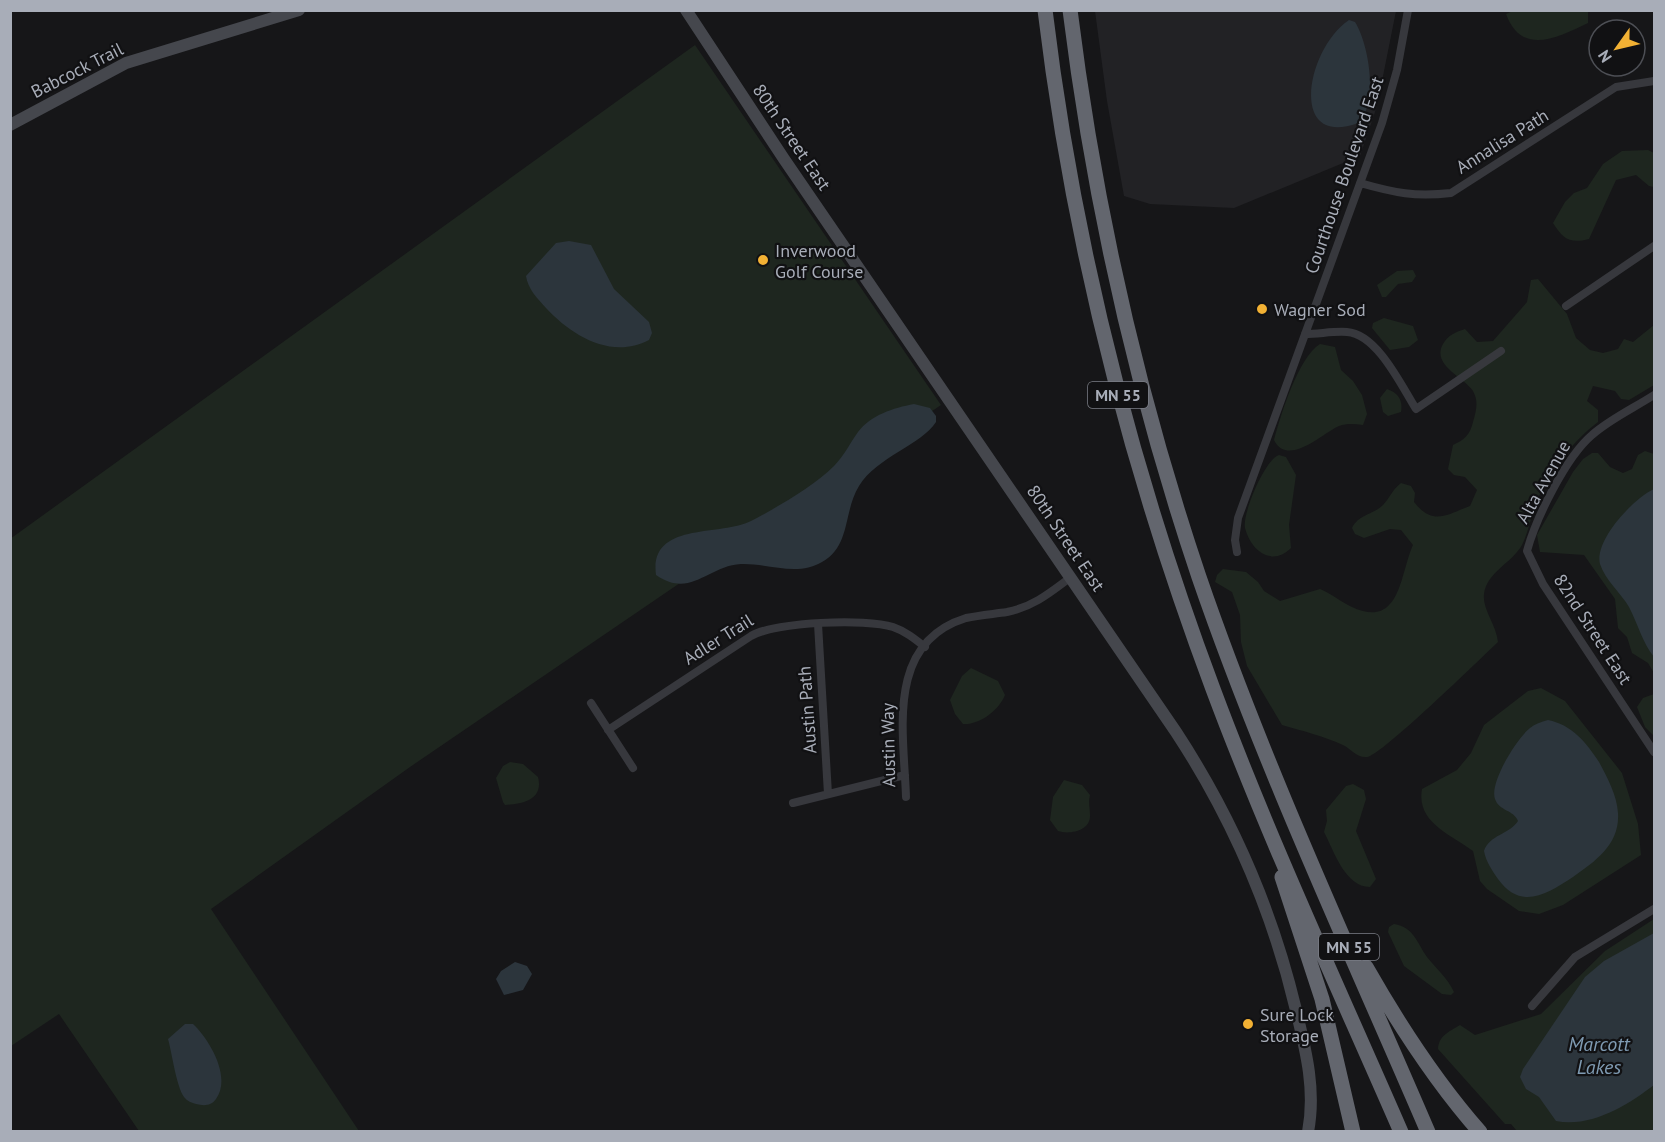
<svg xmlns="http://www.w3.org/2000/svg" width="1665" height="1142" font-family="'PT Sans',sans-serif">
  <rect width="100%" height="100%" fill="#161618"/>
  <path fill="#222225" d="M1095,11H1396L1377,106L1360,156L1234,208L1150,204L1124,196L1107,101Z"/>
  <path fill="#1e261f" d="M1515,10L1588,11V23C1558,37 1522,57 1506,14Z
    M695,45L941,405L410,767L211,909L359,1131H139L59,1014L11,1046L10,539Z
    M1648,150L1654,153V187L1649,186L1636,175L1616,180L1589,239C1570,244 1563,239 1553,223L1565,202L1574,193L1587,188L1603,164L1622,151Z
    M1413,270L1416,276L1412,282L1398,284L1386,297H1382L1377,285L1397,271Z
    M1538,279L1567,314L1576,338L1590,350L1603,353L1618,349L1624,339L1633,342L1654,325V385L1629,400L1621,399L1615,391L1593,386L1587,401L1598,410V422C1573,441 1549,471 1537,501C1531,515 1529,531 1522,545C1512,563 1487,572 1484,594C1482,609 1496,624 1498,642C1481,658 1381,756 1367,757C1357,758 1351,749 1343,745C1323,736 1303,731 1282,725L1247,666L1241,642L1240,615L1232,592L1215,582L1217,575L1223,569L1246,572L1258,582L1264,591L1280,601L1320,589C1332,594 1341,602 1352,607C1401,630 1400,573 1413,545L1401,530L1390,529L1364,538L1355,534L1352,528C1359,514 1373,515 1383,505C1390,498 1391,491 1401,483L1411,486L1415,493L1414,502C1433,526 1446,515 1470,506L1477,490L1465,477L1454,475L1448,469L1453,445C1464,440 1470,435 1473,422C1476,411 1479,402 1473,391C1464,377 1431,365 1443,344C1448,335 1456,332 1465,329L1477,342L1493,341L1527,302L1531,280Z
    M1384,318L1413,326L1418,340L1409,347L1390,350L1372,328L1373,323Z
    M1320,344L1335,347L1341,370L1353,381L1362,395L1367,414L1363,425C1355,424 1347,423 1339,426C1324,432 1288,468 1274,440C1281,414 1298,358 1320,344Z
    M1387,389C1399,393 1403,401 1401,412L1388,416L1383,412L1380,398Z
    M1645,451L1654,454V673L1648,663L1632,653L1627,637L1618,628L1615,599L1584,555L1540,552L1537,535L1573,472L1583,459L1592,453H1598L1610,467L1623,473L1632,469L1638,455Z
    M1279,455L1286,457L1296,475L1289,525L1291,548C1272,567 1251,551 1245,528C1242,514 1265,459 1279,455Z
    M971,668L998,681L1005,695C999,710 980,725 963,724L955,714L950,700L962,676Z
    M1541,688L1565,701L1622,773L1638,824L1641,855L1563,905L1539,914L1519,911L1487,889L1480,881L1473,851C1450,834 1416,822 1422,789L1457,770L1471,753L1484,725L1528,691Z
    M1654,694V736L1645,727L1637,707L1643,698Z
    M510,762L523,764L538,777C544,800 522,804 505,805L503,802L496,778L503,766Z
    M1064,780L1082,785L1090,795C1088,803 1090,807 1090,815C1091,831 1069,835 1058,831L1050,820L1053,797Z
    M1353,784L1364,790L1366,799L1356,831L1376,879L1370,887C1345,887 1334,851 1324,832L1327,821L1326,810L1346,786Z
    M1654,919V1131H1517L1511,1124H1505L1438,1049C1439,1035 1449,1032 1460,1025L1475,1035L1541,1014L1605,951Z
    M1394,924C1414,927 1417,943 1427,957C1437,970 1447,977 1454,992L1451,995L1442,994L1404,966L1388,932L1389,927Z"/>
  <path fill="#2c353c" d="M1349,20L1355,22C1369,44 1379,104 1358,123C1288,149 1306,49 1349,20Z
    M569,241L591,245L614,289L649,322L652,333L649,340C611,360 571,335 546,308C537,298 528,289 526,276L556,243Z
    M914,404L930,408L936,416V422C921,445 877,457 859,486C843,512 851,546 822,562C797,577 768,563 741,564C707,566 691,599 656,575C649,521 720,537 751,521C776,508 814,486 834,466C844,456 850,443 858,432C871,415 893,408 914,404Z
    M1654,489V657C1642,642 1638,624 1629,607C1621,593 1605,580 1600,564C1594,540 1634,498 1654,489Z
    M1548,720C1572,725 1586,742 1599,762C1607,777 1617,795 1618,813C1620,844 1596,861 1573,877C1547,894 1521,911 1498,879C1492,870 1486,862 1484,851C1489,835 1510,834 1518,821C1514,810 1499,811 1495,799C1489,783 1517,738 1530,728C1535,724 1541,722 1548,720Z
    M1654,933V1085C1628,1105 1591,1128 1556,1121L1539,1097L1526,1089L1520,1077L1523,1069L1585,977L1604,961Z
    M515,962L527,966L532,974L523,990L504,995L496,979L501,971Z
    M185,1024H193C209,1039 232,1077 216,1099C211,1106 204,1106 196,1104C192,1103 187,1101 184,1097C176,1085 172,1053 168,1039Z"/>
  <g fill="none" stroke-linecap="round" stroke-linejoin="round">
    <path stroke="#37383d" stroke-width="8" d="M1360,183C1395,193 1415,197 1451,193L1616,87L1654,81
      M1566,306L1654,246
      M1305,334C1319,334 1333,331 1347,332C1377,334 1401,385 1416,409L1501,351
      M1654,395C1634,408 1610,419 1592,435C1566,457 1536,518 1527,551L1543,584L1654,752
      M1237,552L1235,540L1238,518L1382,123L1397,70L1408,10
      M818,624L828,794
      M591,703L633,768
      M608,730L751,636C775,622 866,618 893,627C905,631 915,639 925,647
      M906,797C904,733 885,643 966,618C980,615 994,614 1007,612C1033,607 1051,592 1071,577
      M793,803L905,775
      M1532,1006L1575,957L1654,909"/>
    <path stroke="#45474d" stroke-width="12" d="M686,10L784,159L1176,732C1233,819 1272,909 1296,1010C1306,1051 1316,1090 1308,1132
      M10,125L126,63L299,10"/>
    <path stroke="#63666e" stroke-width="15" d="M1045,10C1073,243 1131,470 1213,689C1269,839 1337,985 1401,1132
      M1070,10C1094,203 1137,393 1199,577C1264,766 1349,948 1428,1132
      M1282,877L1322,999L1353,1132
      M1366,967C1399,1025 1435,1081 1480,1132"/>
  </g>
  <g fill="#f2b134" stroke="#111113" stroke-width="2">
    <circle cx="763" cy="260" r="6"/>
    <circle cx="1262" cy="309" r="6"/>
    <circle cx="1248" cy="1024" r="6"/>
  </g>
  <g text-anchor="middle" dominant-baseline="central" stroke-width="4.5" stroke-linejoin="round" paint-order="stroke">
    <g fill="#111113" stroke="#7b7e86" stroke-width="1.5">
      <rect x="1088" y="382" width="60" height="26" rx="4.5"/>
      <rect x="1319" y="934" width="60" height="26" rx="4.5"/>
    </g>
    <g font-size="16" font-weight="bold" fill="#a8adb8">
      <text x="1118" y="395">MN 55</text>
      <text x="1349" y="947">MN 55</text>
    </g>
    <g font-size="18" fill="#a8adb8" stroke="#111113">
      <text transform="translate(77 70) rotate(-27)">Babcock Trail</text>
      <text transform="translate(792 137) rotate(56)">80th Street East</text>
      <text transform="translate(1502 141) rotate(-32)">Annalisa Path</text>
      <text transform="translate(1344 175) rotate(-71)">Courthouse Boulevard East</text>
      <text transform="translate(1543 482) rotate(-61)">Alta Avenue</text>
      <text transform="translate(1066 538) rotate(56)">80th Street East</text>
      <text transform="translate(1593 629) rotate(57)">82nd Street East</text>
      <text transform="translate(718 639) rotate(-32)">Adler Trail</text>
      <text transform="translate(807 710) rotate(-94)">Austin Path</text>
      <text transform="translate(888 745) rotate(-91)">Austin Way</text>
    </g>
    <g font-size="18" fill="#a8adb8" stroke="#111113" text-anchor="start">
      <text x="775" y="250">Inverwood<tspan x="775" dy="21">Golf Course</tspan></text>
      <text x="1274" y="309">Wagner Sod</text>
      <text x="1260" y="1014">Sure Lock<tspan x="1260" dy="21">Storage</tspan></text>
    </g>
    <g font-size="20" font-style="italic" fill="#7f9bb3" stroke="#111113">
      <text x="1599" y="1044">Marcott<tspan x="1599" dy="23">Lakes</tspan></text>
    </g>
  </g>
  <rect width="1665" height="1142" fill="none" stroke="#a8adb8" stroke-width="24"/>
  <g transform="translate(1617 48) rotate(236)"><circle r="28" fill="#111113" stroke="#4d4f55" stroke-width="1.5"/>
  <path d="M0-4.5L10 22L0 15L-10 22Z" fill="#f2b134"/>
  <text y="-9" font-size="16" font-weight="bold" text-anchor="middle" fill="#a8adb8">N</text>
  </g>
</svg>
